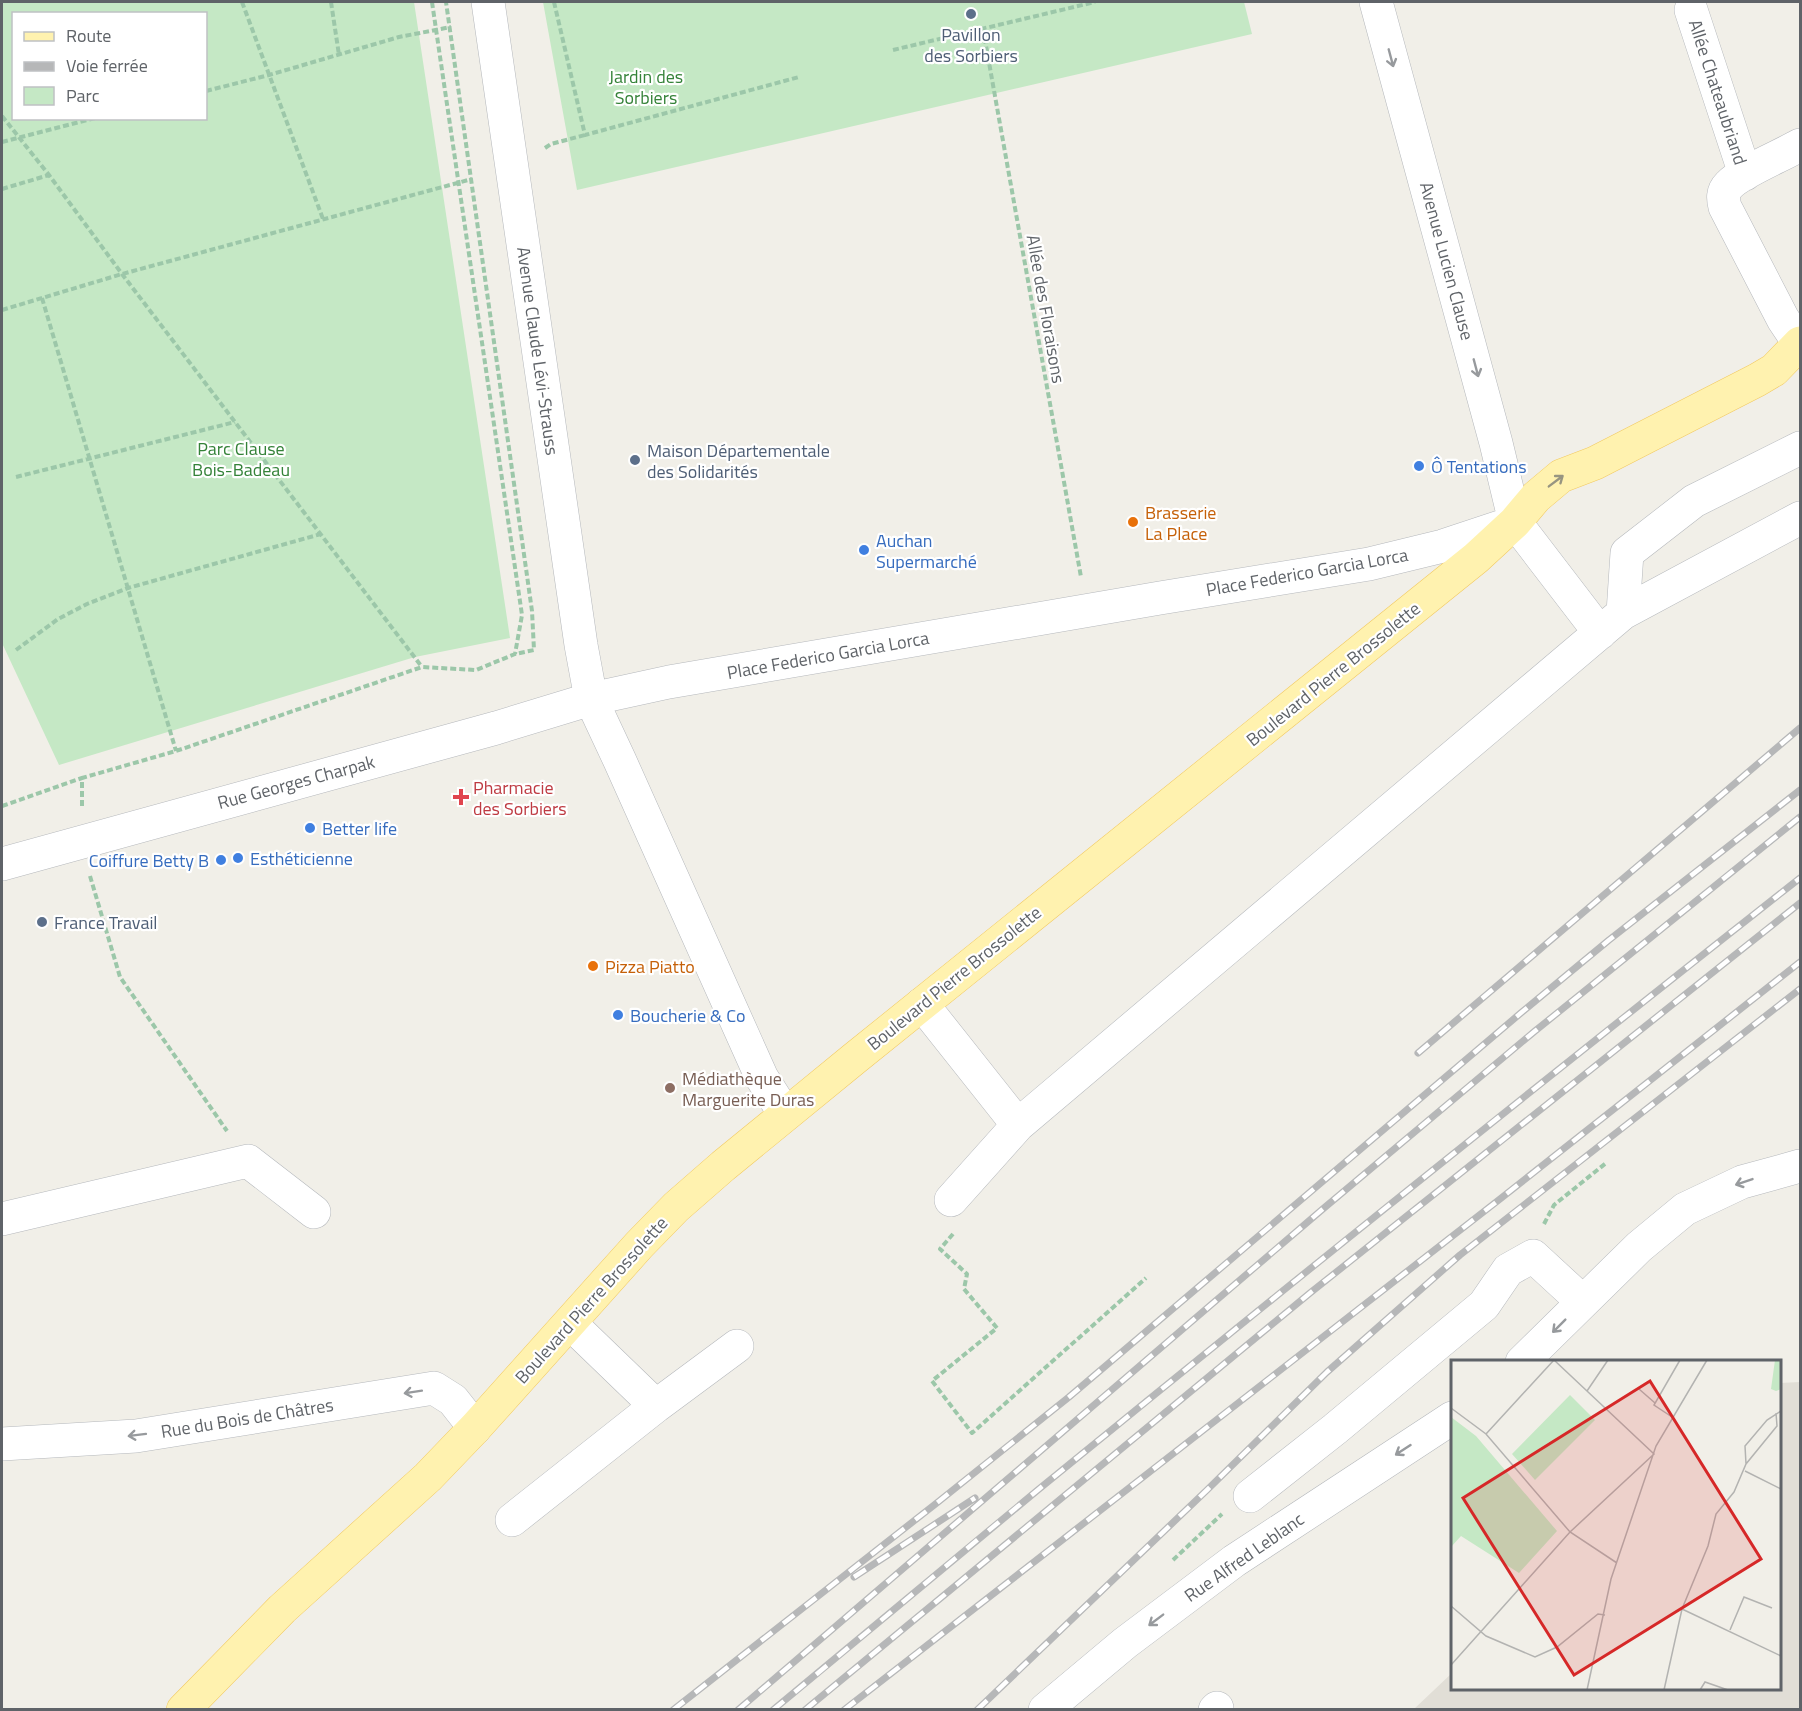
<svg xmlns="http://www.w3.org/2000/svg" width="1802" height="1711" font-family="'Titillium Web',sans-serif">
  <rect width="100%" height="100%" fill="#f1efe8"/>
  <path fill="#e1ded6" d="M1800,1382V1709H1414L1452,1673V1688H1780V1383Z"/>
  <path fill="#c5e8c5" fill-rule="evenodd" d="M2,2H414L510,638L415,657L59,765L2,643ZM14,14H206V118H14Z
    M543,2H1244L1252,34L577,190Z"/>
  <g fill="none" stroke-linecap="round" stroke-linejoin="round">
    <g stroke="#b5b8bc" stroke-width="34">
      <path id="minor" d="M488,2L581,645L591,699L620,761L762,1078L785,1114
        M1376,2L1496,443L1515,522L1600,633
        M1691,10L1745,174
        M1799,343L1783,319L1725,207C1723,199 1722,192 1729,185C1741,172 1783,155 1800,145
        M1623,613L1627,553L1694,501L1800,448
        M2,864L496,728L591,699L669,682L1160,598L1369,564L1443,546L1515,522
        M922,1004L1018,1125
        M951,1200L1018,1125L1623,613L1800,518
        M2,1219L248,1161L314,1212
        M570,1323L656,1406
        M1522,1362L1639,1247L1685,1209L1742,1182L1800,1166
        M2,1444L136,1436L434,1388L453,1400L475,1428
        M1250,1496L1335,1429L1484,1305L1508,1270L1533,1256L1583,1302
        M512,1520L656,1406L737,1346
        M1045,1710L1125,1643L1234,1561L1452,1418
        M1215,1710L1217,1708"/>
    </g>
    <g stroke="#f2c960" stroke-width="34">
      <path id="major" d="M183,1710L282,1609L428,1477L475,1428L639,1245L676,1207L723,1166L855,1058L1476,558L1515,522L1536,497L1561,476L1595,463L1757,380L1774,370L1800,343"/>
    </g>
    <path stroke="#9cc7a9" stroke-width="4" stroke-dasharray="6 3" stroke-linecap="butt" d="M242,2L323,219
      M331,2L339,55
      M432,2L522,615L515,654
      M554,2L585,135L799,77
      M983,29L1081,577
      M893,50L1095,2
      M206,91L269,75L399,37L451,27
      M2,116L49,175L122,274L422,667
      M2,142L95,118
      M545,148L551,144L585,135
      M2,189L49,175
      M42,298L176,751
      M2,310L122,274L472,179
      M16,477L235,422
      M16,650L58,619L87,604L128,588L321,534
      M2,806L82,778
      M82,806V778L176,751L422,667L476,670L515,654L534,650L532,611L446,2
      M90,876L120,977L227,1131
      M1544,1224L1554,1205L1606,1163
      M953,1234L940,1249L967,1274L964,1289L997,1328L932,1381L972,1433L1146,1278
      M1173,1560L1222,1514"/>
    <use href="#minor" stroke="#fff" stroke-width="33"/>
    <use href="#major" stroke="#fff2af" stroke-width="33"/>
    <g stroke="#b6b7b8" stroke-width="7">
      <path id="rail" d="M1418,1053L1800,728
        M854,1577L975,1498
        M673,1710L938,1502L1069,1397L1522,1012L1609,940L1800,790
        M738,1710L1324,1208L1535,1031L1800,817
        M773,1710C862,1637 950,1562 1039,1489C1291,1283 1545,1079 1800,878
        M805,1710L1310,1293L1800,903
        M844,1710L1500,1199L1800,962
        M977,1710L1207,1490L1327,1372L1460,1255L1800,989"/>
    </g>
    <use href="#rail" stroke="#fff" stroke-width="4.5" stroke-dasharray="14" stroke-linecap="butt"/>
  </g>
  <defs><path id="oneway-shaft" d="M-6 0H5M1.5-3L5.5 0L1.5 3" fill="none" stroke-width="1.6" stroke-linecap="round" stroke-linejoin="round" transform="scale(1.5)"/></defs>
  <g stroke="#979a9d">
    <use href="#oneway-shaft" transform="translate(1391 58) rotate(75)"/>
    <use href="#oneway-shaft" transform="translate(1476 368) rotate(75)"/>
    <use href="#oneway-shaft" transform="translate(1744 1182) rotate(161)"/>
    <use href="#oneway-shaft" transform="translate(1559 1326) rotate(135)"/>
    <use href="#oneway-shaft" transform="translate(413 1392) rotate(171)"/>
    <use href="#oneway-shaft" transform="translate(137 1435) rotate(173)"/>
    <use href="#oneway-shaft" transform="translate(1403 1450) rotate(147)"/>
    <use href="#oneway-shaft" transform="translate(1156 1620) rotate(143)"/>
  </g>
  <use stroke="#979581" href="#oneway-shaft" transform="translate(1556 481) rotate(-37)"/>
  <g fill="#5c6f8a" stroke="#fff" stroke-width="2">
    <circle cx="971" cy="14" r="6"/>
    <circle cx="635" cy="460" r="6"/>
    <circle cx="42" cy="922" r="6"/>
  </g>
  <g fill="#3f7fe0" stroke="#fff" stroke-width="2">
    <circle cx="1419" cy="466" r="6"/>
    <circle cx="864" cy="550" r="6"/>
    <circle cx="310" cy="828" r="6"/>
    <circle cx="238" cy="858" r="6"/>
    <circle cx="221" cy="860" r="6"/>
    <circle cx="618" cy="1015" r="6"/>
  </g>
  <g fill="#e8710a" stroke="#fff" stroke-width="2">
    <circle cx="1133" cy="522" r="6"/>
    <circle cx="593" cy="966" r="6"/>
  </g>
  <path fill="#e0444e" stroke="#fff" stroke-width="2" d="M458 788h6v6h6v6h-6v6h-6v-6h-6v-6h6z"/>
  <circle fill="#8d6e63" stroke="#fff" stroke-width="2" cx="670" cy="1088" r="6"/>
  <g text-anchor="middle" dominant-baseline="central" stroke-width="4.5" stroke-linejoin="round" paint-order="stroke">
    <g font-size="18" fill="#4e5e75" stroke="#fff" text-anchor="start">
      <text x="971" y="34" text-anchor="middle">Pavillon<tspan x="971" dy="21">des Sorbiers</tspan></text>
      <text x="647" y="450">Maison Départementale<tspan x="647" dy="21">des Solidarités</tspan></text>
      <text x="54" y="922">France Travail</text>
    </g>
    <g font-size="18" fill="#348238" stroke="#fff">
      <text x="646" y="76">Jardin des<tspan x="646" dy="21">Sorbiers</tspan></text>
      <text x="241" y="448">Parc Clause<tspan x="241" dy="21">Bois-Badeau</tspan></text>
    </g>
    <g font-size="18" fill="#5f6368" stroke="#fff">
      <text transform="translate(1718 92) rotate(72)">Allée Chateaubriand</text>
      <text transform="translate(1447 261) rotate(75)">Avenue Lucien Clause</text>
      <text transform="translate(1046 309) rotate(80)">Allée des Floraisons</text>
      <text transform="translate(538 351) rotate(82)">Avenue Claude Lévi-Strauss</text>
      <text transform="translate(1307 572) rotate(-10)">Place Federico Garcia Lorca</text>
      <text transform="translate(828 655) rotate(-10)">Place Federico Garcia Lorca</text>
      <text transform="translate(1333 674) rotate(-39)">Boulevard Pierre Brossolette</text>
      <text transform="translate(296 782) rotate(-15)">Rue Georges Charpak</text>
      <text transform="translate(954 978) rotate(-39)">Boulevard Pierre Brossolette</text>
      <text transform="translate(591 1300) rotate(-48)">Boulevard Pierre Brossolette</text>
      <text transform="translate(247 1418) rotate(-9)">Rue du Bois de Châtres</text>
      <text transform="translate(1244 1557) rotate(-35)">Rue Alfred Leblanc</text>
    </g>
    <g font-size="18" fill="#366cbe" stroke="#fff" text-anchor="start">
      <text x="1431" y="466">Ô Tentations</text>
      <text x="876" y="540">Auchan<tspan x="876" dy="21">Supermarché</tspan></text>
      <text x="322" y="828">Better life</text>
      <text x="250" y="858">Esthéticienne</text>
      <text x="209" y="860" text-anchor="end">Coiffure Betty B</text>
      <text x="630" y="1015">Boucherie &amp; Co</text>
    </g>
    <g font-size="18" fill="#c56008" stroke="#fff" text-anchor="start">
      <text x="1145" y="512">Brasserie<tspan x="1145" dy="21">La Place</tspan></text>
      <text x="605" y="966">Pizza Piatto</text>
    </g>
    <g font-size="18" fill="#be3a42" stroke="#fff" text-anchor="start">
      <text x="473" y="787">Pharmacie<tspan x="473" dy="21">des Sorbiers</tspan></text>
    </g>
    <g font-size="18" fill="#785e54" stroke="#fff" text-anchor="start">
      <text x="682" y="1078">Médiathèque<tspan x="682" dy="21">Marguerite Duras</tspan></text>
    </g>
  </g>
  <g transform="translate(1451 1360)">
    <rect width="330" height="330" fill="#f1efe8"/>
    <path d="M324,0H330V29L325,31L320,29ZM119,35L144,60L84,120L61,94ZM0,57L25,76L106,171L68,213L10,176L0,187Z" fill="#c5e8c5"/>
    <path fill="none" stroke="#b3b3b1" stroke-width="1.5" d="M188,29L204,43M136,31L157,0M0,48L35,74L119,172L166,203M221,57L203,45L229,0M35,74L103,0M295,104L294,86L316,60L330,51M294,111L330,129M0,246L35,276L84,297L106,287L147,254L154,255M231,249L330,296M279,270L293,237L321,248M0,305L119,172L203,94L103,0M136,330L160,219L205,86L256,0M213,330L231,249L257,186L265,154L283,132L295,104L326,66L325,53M249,330L254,322L277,330"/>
    <path fill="#d62828" fill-opacity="0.15" stroke="#d62828" stroke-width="3" d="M199,21L310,199L123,315L12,138Z"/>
    <rect width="330" height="330" fill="none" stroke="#5f6368" stroke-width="3"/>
  </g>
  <rect width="1802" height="1711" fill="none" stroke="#5f6368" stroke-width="6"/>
  <rect x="12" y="12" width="195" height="108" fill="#ffffff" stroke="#bfc1c3" stroke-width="1.5"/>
  <rect x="24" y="32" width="30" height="9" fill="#fff2af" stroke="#bfc1c3" stroke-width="1.5"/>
  <text x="66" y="42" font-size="18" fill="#5f6368">Route</text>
  <rect x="24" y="62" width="30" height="9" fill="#b6b7b8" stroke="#bfc1c3" stroke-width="1.5"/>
  <text x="66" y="72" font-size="18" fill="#5f6368">Voie ferrée</text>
  <rect x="24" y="87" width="30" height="18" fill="#c5e8c5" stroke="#bfc1c3" stroke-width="1.5"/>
  <text x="66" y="102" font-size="18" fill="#5f6368">Parc</text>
</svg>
